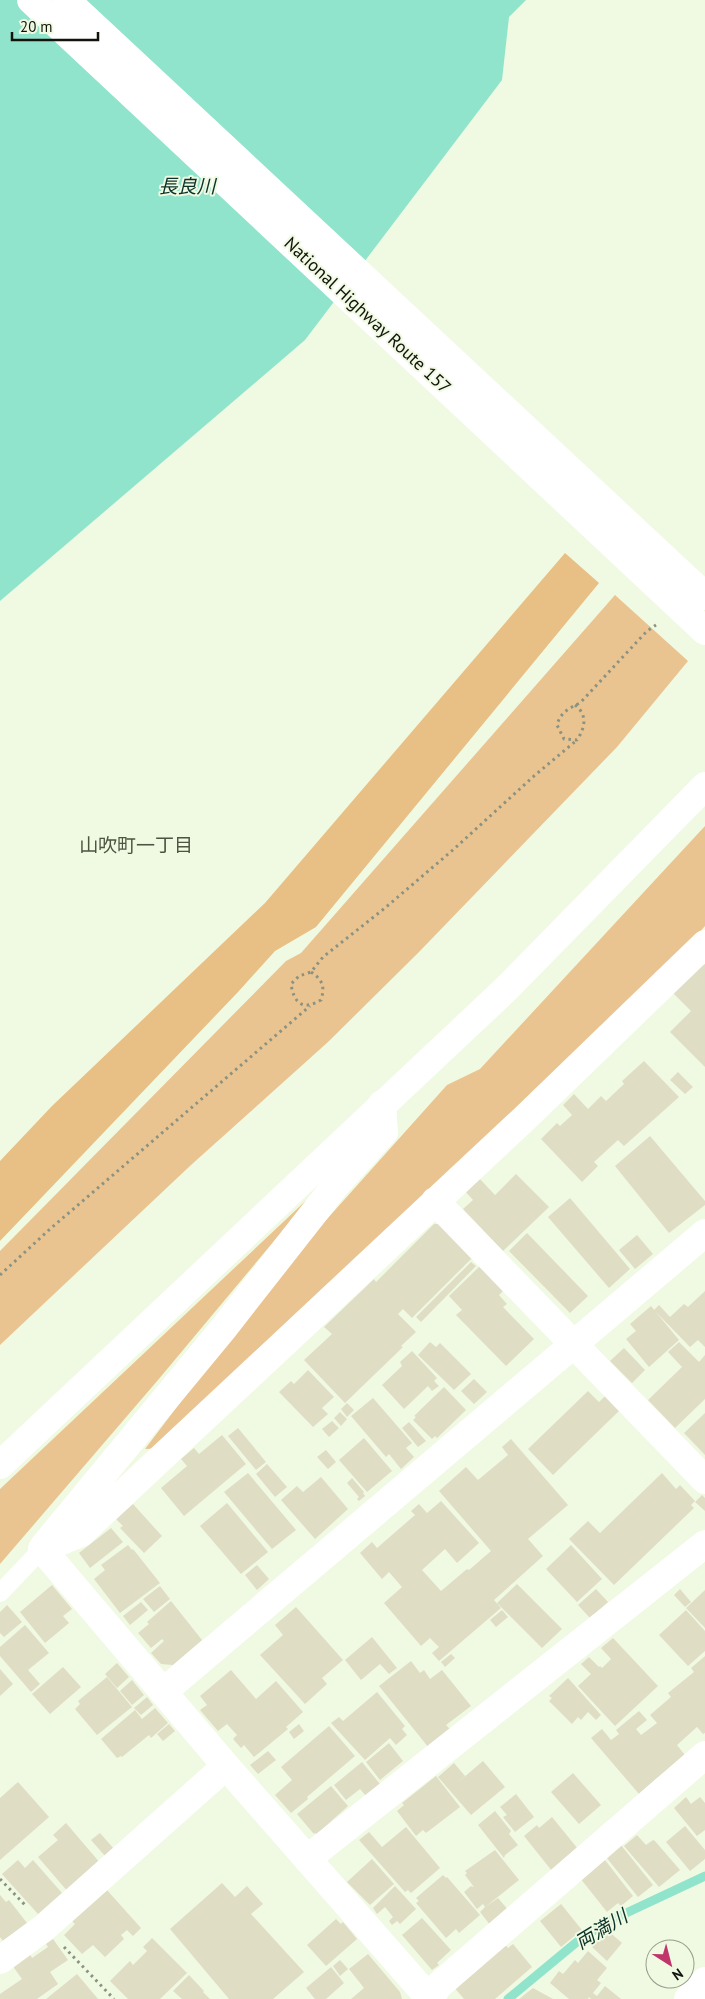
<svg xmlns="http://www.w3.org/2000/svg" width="705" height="1999" font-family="'PT Sans','Noto Sans JP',sans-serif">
  <rect width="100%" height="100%" fill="#f0f9e2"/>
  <path fill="#eac490" d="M615,595L688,661L617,747L418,953L328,1042L191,1165L0,1345V1251L286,961L301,953Z
    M705,826V926L684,950L162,1448L145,1449L233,1333L327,1219L447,1085L480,1069Z
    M315,1192L158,1380L0,1564V1489Z"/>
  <path fill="#e8bf85" d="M565,553L599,583L316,927L275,951L238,992L0,1241V1161L52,1106L265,903Z"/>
  <path fill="#90e4cc" d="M0,0H526L509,17L502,80L305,340L0,601Z"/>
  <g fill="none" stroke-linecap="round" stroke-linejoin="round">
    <path stroke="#90e4cc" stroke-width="9" d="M508,1999L578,1941L607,1922L705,1876"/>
  </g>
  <path fill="#e0ddc5" d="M703,962L705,965V1067L670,1032L691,1011L672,992Z
    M644,1061L679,1097L624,1146L618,1140L594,1162L598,1166L582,1182L541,1139L557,1123L560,1126L572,1115L563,1105L574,1094L588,1109L601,1096L606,1101L624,1084L622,1081Z
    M678,1072L693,1087L685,1094L670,1080Z
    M650,1136L705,1201V1205L669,1233L615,1166Z
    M516,1174L549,1207L503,1251L463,1209L473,1200L464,1190L478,1177L495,1195Z
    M570,1198L630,1269L609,1288L548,1217Z
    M434,1224H440L472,1258L412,1318L403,1309L398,1314L416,1332L401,1346L403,1347L345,1403L304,1360L332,1334L324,1327L374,1279L376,1282Z
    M527,1233L588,1296L570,1313L509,1251Z
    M637,1235L653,1254L635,1269L619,1250Z
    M471,1262L476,1266L421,1322L416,1317Z
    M480,1266L504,1290L499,1295L507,1304L503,1307L534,1339L506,1366L456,1315L462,1310L449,1296Z
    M705,1291V1347L698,1340L690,1347L654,1310L659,1305L670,1317L684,1304L688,1307Z
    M651,1306L679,1340L649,1367L626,1339L636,1331L630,1324Z
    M430,1342L436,1347L440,1343L471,1374L454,1390L418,1355Z
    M679,1342L699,1362L705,1355V1399L675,1428L648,1400L682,1367L668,1352Z
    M624,1348L645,1370L632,1383L610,1361Z
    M412,1351L437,1378L434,1381L439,1386L432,1391L428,1386L404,1409L382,1385L402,1366L400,1362Z
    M308,1370L334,1397L322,1408L328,1414L313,1427L279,1392L291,1381L294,1384Z
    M474,1379L487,1392L474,1404L461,1391Z
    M444,1387L466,1410L437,1438L435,1436L432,1439L413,1420L416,1417L414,1416Z
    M588,1391L599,1402L606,1395L620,1410L553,1475L528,1449Z
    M373,1398L412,1443L406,1448L414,1457L401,1469L389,1454L386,1457L351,1416Z
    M347,1403L354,1410L347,1417L341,1409Z
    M340,1412L347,1419L341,1426L334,1418Z
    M705,1413V1455L684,1433Z
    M332,1421L339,1428L329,1437L322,1429Z
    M409,1422L426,1441L418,1447L402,1428Z
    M238,1428L266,1462L256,1470L228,1436Z
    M222,1435L246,1464L184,1516L161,1488L187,1466L181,1459L194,1448L199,1454Z
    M364,1438L392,1471L367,1492L339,1460Z
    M511,1439L568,1505L528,1539L543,1556L494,1600L501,1608L439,1661L432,1653L439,1647L430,1638L421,1646L384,1603L402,1587L389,1572L382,1579L360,1553L372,1542L377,1548L415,1515L411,1511L419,1504L427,1513L441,1501L479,1543L457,1563L445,1549L422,1570L441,1591L467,1569L469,1570L491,1551L439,1491L466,1467L478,1480L508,1455L502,1447Z
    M326,1450L336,1462L328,1469L317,1457Z
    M267,1464L287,1487L275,1497L256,1474Z
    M248,1473L296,1530L272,1549L224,1492Z
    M662,1473L676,1489L680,1485L695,1501L691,1505L694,1508L614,1585L569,1539L588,1521L600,1533Z
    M321,1477L348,1509L315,1539L281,1500L297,1486L303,1492Z
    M352,1478L364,1492L363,1493L365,1496L359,1501L357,1499L359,1497L347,1483Z
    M702,1495L705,1498V1511L695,1502Z
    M227,1503L268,1552L241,1574L200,1526Z
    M133,1504L162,1536L144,1553L120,1528L123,1526L116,1519Z
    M111,1528L123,1542L90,1568L79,1553Z
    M128,1545L132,1550L133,1549L160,1583L120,1613L94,1579L105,1570L101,1565Z
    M571,1545L602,1579L577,1602L546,1569Z
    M257,1565L269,1579L257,1590L245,1575Z
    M517,1584L562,1629L542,1648L497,1603Z
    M52,1585L72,1609L63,1616L69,1623L45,1643L20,1612Z
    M160,1586L170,1599L154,1612L143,1599Z
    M596,1589L608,1602L590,1618L578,1605Z
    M680,1589L691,1602L685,1607L674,1595Z
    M705,1590V1628L686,1608Z
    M171,1601L202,1640L173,1665L161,1664L151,1653L164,1641L162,1639L151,1648L138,1633L149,1624L147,1622Z
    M141,1602L148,1610L130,1625L123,1616Z
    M7,1605L22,1622L4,1637L0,1633V1612Z
    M296,1607L343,1660L322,1678L327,1684L305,1704L260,1655L283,1635L275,1625Z
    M502,1610L508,1617L496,1627L490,1620Z
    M686,1610L705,1631V1651L688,1666L659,1635Z
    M25,1625L49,1653L28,1670L40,1684L31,1692L0,1656V1647Z
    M372,1637L397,1668L389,1674L380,1664L361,1680L345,1660Z
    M613,1638L658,1686L615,1726L578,1686L591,1674L581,1664L589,1657L599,1667L600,1666L602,1668L611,1659L601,1648Z
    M451,1654L455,1658L445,1667L441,1662Z
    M705,1656V1733L703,1734L697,1727L677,1745L688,1759L661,1783L657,1778L639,1794L591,1738L602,1729L611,1740L619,1734L616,1730L639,1711L647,1720L636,1729L641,1735L657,1723L650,1715L671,1697L668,1693L694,1672L691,1668Z
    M411,1661L420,1673L424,1670L430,1679L442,1670L471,1706L446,1725L451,1730L429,1748L379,1686Z
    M117,1663L129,1677L117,1688L105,1674Z
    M63,1667L81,1687L50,1714L32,1694Z
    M0,1669L13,1684L0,1696Z
    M231,1670L256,1699L276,1681L303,1712L286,1727L288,1729L254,1757L244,1745L241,1748L233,1739L237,1735L227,1724L218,1731L200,1710L207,1705L200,1696Z
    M107,1677L132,1707L97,1735L75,1709L80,1704L78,1701Z
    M568,1678L601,1715L596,1720L588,1712L581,1720L578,1717L572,1724L549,1701L552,1698L549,1696Z
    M132,1680L144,1695L132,1705L120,1691Z
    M377,1692L405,1726L402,1729L407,1735L396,1745L390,1738L365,1760L331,1723L339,1717L343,1721Z
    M147,1697L153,1705L141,1715L134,1708Z
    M155,1708L168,1723L151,1738L149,1735L122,1757L121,1756L117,1758L101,1739L135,1710L142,1719Z
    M169,1724L175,1731L163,1741L157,1734Z
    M299,1724L304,1731L294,1739L289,1732Z
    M329,1726L355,1756L307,1797L308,1799L291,1813L275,1795L292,1780L281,1767Z
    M389,1743L403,1761L380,1780L366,1762Z
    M268,1751L276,1760L258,1774L250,1765Z
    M483,1761L505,1787L471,1815L438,1777L454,1763L465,1776L456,1784Z
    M362,1762L380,1784L366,1796L360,1789L346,1800L334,1785Z
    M573,1773L601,1805L579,1824L551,1792Z
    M436,1776L460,1807L426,1833L423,1830L416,1836L397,1811L404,1805L402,1803Z
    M18,1782L49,1817L0,1860V1798Z
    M331,1786L348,1806L317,1834L313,1833L297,1814Z
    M516,1794L534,1817L515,1832L503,1817L507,1815L500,1807Z
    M686,1797L691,1804L700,1797L705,1803V1830L697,1836L674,1808Z
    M495,1811L511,1831L509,1834L518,1845L505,1855L504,1858L478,1825Z
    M552,1817L578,1849L552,1871L524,1836L537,1825L539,1828Z
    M66,1823L101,1864L69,1893L38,1857L58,1840L53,1835Z
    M685,1826L705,1850V1859L690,1871L666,1842Z
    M406,1827L440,1868L411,1893L408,1890L405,1892L359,1840L369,1832L382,1847Z
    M100,1833L114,1849L105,1856L91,1840Z
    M637,1835L646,1845L653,1840L655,1841L680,1870L659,1887L624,1846Z
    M621,1845L653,1885L638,1897L606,1857Z
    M495,1850L519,1880L485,1907L498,1898L509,1911L491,1926L480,1912L485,1907L483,1904L477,1909L464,1892L471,1886L474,1887L465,1875L467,1873L465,1871Z
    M372,1859L394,1884L370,1905L347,1882Z
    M18,1860L25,1868L33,1860L62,1893L38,1914L2,1874Z
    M605,1860L633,1896L621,1906L618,1903L607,1912L580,1878Z
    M443,1875L446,1878L447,1877L480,1915L459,1933L456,1929L446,1938L416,1903L419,1901L416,1898Z
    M222,1883L235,1897L247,1886L263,1904L251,1914L304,1972L273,1999H229L170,1929Z
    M395,1886L416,1909L400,1924L397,1921L392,1925L389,1921L393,1917L385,1907L377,1914L373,1908Z
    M106,1889L141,1928L133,1936L127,1930L121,1935L124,1939L105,1957L93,1945L82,1954L64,1935L75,1924L72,1921Z
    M0,1895L6,1902L9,1900L27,1923L3,1941L0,1937Z
    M561,1904L582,1930L561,1947L540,1921Z
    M422,1918L451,1950L437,1963L439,1965L432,1970L402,1935Z
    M336,1919L341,1924L343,1922L357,1939L326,1966L307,1945Z
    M607,1930L622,1943L607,1961L592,1947Z
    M152,1938L187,1973L160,1999H128L110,1981L130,1961L133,1965L147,1951L143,1947Z
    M53,1939L68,1960L50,1972L58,1984L37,1999H0V1994L22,1979L12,1965L29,1953L32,1958L48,1947L46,1944Z
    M503,1942L508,1948L513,1944L532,1967L495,1999H464L453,1986Z
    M588,1951L607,1968L597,1980L601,1983L593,1993L597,1996L605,1986L621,1999H591L589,1997L588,1999H569L550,1983L559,1971L563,1974L575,1960L578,1963Z
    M368,1954L400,1992L402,1999H351L364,1988L349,1969Z
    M340,1960L348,1969L340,1976L333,1966Z
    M331,1967L344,1983L326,1999H315L306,1988Z
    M77,1974L98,1999H46Z
    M189,1975L204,1991L203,1992L210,1999H182L173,1991Z
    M533,1988L553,1999H519Z"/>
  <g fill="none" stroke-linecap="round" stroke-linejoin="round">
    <path stroke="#8b9281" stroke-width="3" stroke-dasharray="2.5 4" stroke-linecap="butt" d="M575,705C588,715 585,728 577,740L564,739L557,725C560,713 569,708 580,703L647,631L656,625
      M311,972C323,980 325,987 321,1000C302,1011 294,1003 291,984L299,976L311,972L323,957L385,908L454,849L534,776L577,740
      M0,1275L50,1229L310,1006
      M0,1879L26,1906
      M64,1947L114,1999"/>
    <path stroke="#fff" stroke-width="18" d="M0,1593L42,1549"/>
    <path stroke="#fff" stroke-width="28" d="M435,1201L705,1480
      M43,1547L223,1329L335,1186L384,1132L382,1104
      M42,1549L81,1533L525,1118L705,944
      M42,1549L226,1766L430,1999
      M163,1692L705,1233
      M307,1859L705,1544
      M0,1960L45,1927L226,1766
      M430,1999L438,1986L705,1755
      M688,1999L705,1981"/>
    <path stroke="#fff" stroke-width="28" d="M0,1465L506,989L705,786"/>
    <path stroke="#fff" stroke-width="28" d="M31,0L705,631
      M66,0L705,596"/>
  </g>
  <g text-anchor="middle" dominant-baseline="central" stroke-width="4" stroke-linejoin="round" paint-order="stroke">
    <g font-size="18" fill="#11140c" stroke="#f0f9e2">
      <text transform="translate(368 315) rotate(43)">National Highway Route 157</text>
    </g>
    <g font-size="19" font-style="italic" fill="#0a3229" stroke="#f0f9e2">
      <text x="187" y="186">長良川</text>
      <text transform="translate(601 1929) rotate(-31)">両満川</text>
    </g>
    <g font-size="19" fill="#4d5441" stroke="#f0f9e2">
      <text x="136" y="845">山吹町一丁目</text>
    </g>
  </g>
  <g transform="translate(670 1964) rotate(144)"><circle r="24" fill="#f0f9e2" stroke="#979d8c"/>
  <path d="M0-4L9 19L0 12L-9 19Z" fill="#c0356a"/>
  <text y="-8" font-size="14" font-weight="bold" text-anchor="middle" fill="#11140c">N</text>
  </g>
  <path d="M12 32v8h86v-8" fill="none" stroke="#11140c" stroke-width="2.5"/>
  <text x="20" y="32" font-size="15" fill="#11140c" stroke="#f0f9e2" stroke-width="4" paint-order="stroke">20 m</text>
</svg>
